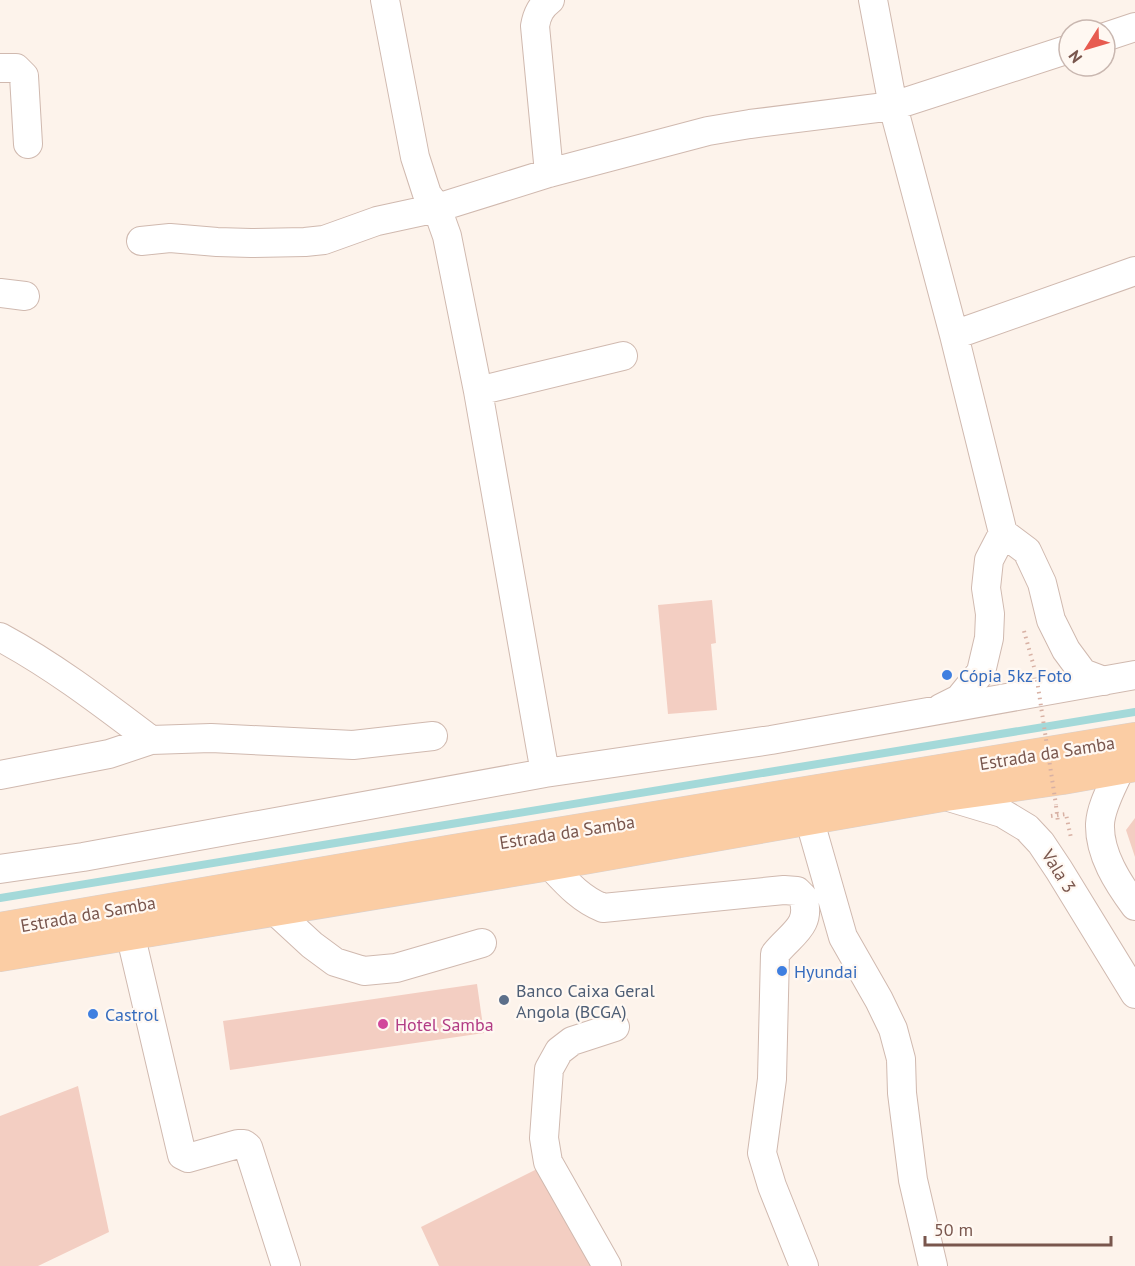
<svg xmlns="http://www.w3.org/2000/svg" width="1135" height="1266" font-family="'PT Sans',sans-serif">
  <rect width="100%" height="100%" fill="#fdf3eb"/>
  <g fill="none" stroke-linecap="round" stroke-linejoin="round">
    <path stroke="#a4d9d9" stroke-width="8" d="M0,898L1135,712"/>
  </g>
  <path fill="#f3cec2" d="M712,600L716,643L711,644L717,710L668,714L658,605Z
    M1135,818V857L1126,830Z
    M477,984L484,1033L230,1070L223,1021Z
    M78,1086L109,1232L38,1266H0V1116Z
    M541,1167L592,1266H439L421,1227Z"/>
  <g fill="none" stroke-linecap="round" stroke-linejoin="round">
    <g stroke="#d0b9af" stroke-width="30">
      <path id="minor" d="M385,0L415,157L427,194L437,208L447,236L478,391L545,773
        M873,0L893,106L954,335L1003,533L1027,551L1042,583L1051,620L1066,650L1083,673L1104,681
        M1105,37L1135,27
        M0,68H16L24,76L28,144
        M549,173L535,26C537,14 541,7 550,0
        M141,241L170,238L217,242L251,243L305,242L324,240L377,221L437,208L549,173L708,131L750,124L893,106L1069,49
        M0,293L25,296
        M954,335L1135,271
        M478,391L623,356
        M0,637C54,666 102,703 151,740
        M941,708L959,699L981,672L989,638L990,614L986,588L989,560L1003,533
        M1121,767C1114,784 1101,805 1100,824C1099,854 1118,883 1135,906
        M0,775L109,754L151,740L211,738L353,745L433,736
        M942,795L1002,813L1027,828L1041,843L1059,870L1135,994
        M809,818L843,937L879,1000L893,1029L901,1059L902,1093L913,1180L933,1266
        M549,864C565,881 580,899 603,908L784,890L797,891L803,897C812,926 792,933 775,954L772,1079L762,1153L772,1186L804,1266
        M0,869L83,857L545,773L771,740L1135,675
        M273,909L312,945L335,962L364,971L396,968L482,943
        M130,933L182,1155L188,1158L238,1144H244L248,1147L286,1266
        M607,1266L548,1162L544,1138L549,1069L559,1051L572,1041L615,1027"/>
    </g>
    <g stroke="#d9d0cd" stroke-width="34">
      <path id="major" d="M0,929L454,851L1135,739
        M0,955L549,864L942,795L1062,778L1135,765"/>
    </g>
    <path stroke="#d8b1a4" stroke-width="4" stroke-dasharray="1.5 4.5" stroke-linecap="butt" d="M1024,631L1034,667
      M1056,806L1058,822
      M1051,816L1066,814L1071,838"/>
    <use href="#minor" stroke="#fff" stroke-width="28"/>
    <use href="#major" stroke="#fbcda4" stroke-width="33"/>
    <path stroke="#d8b1a4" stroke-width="4" stroke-dasharray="1.5 4.5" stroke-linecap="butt" d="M1037,680L1056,805"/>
  </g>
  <g fill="#3f7fe0" stroke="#fff8f2" stroke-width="2">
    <circle cx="947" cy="675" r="6"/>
    <circle cx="782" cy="971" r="6"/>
    <circle cx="93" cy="1014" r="6"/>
  </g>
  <circle fill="#5c6f8a" stroke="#fff8f2" stroke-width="2" cx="504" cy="1000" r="6"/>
  <circle fill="#d1479c" stroke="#fff8f2" stroke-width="2" cx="383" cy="1024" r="6"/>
  <g text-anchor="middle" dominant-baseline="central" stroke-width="4.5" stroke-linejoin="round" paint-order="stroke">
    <g font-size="18" fill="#366cbe" stroke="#fff8f2" text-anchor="start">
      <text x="959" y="675">Cópia 5kz Foto</text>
      <text x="794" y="971">Hyundai</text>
      <text x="105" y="1014">Castrol</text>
    </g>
    <g font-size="18" fill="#79564d" stroke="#fff8f2">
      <text transform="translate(1047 753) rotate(-9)">Estrada da Samba</text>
      <text transform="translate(567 832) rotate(-9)">Estrada da Samba</text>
      <text transform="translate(1059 871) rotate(58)">Vala 3</text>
      <text transform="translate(88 914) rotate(-10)">Estrada da Samba</text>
    </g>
    <g font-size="18" fill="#4e5e75" stroke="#fff8f2" text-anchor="start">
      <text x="516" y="990">Banco Caixa Geral<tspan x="516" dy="21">Angola (BCGA)</tspan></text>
    </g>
    <g font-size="18" fill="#b23c85" stroke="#fff8f2" text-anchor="start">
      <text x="395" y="1024">Hotel Samba</text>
    </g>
  </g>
  <g transform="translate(1087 48) rotate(233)"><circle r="28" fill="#fff8f2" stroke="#c9b7b0" stroke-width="1.5"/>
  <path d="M0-4.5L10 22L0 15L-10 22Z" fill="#e75b50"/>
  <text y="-9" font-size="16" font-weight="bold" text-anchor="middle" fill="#79564d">N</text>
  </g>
  <path d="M925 1236v9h186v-9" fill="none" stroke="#79564d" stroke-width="3"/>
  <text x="934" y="1236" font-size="18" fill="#79564d" stroke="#fff8f2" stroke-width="4.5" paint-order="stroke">50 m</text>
</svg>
